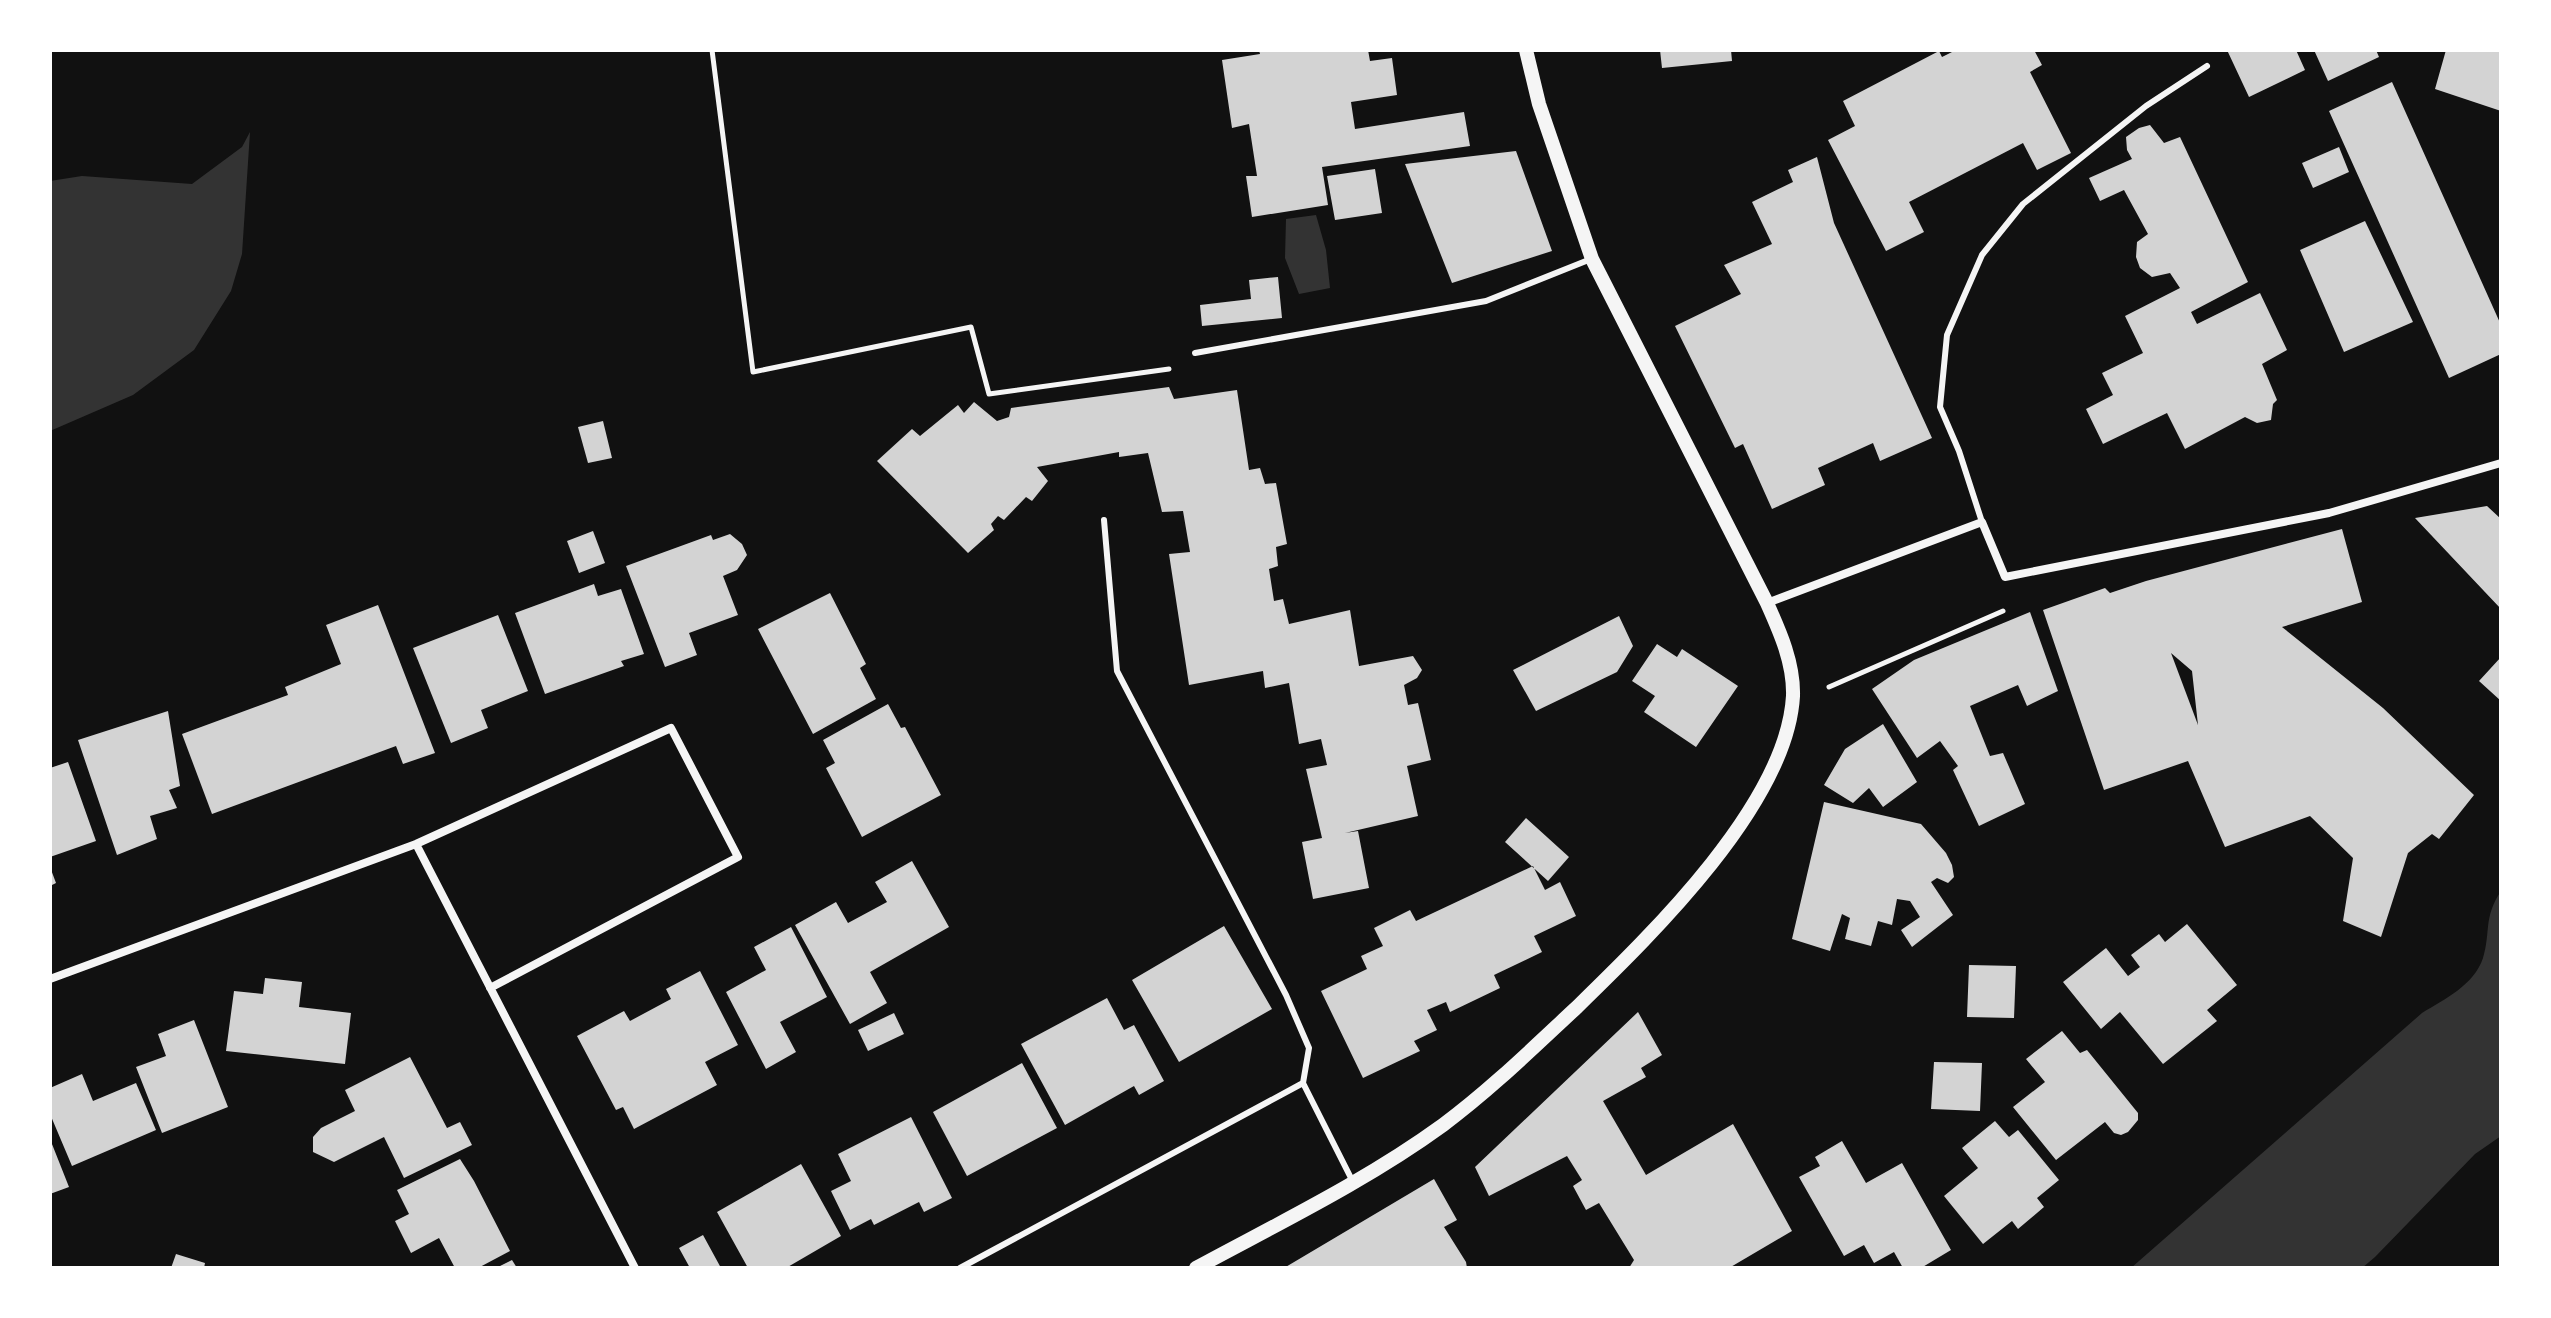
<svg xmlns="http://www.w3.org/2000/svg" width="2551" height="1318" font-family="Commissioner,sans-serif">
  <rect width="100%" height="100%" fill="#111"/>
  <path fill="#333" d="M250,132L242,254L231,291L194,350L133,395L50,431V181L82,176L192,184L242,147Z
    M1316,215L1326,250L1330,288L1299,294L1285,258L1286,219Z
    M2501,891V1136L2475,1154L2375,1257L2362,1268H2131L2422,1013C2445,999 2474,985 2483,958C2491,932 2483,918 2501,891Z"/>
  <path fill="#d3d3d3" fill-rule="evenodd" d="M1259,50H1368L1370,61L1392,58L1397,95L1351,102L1355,129L1464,112L1470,146L1322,167L1328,205L1252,217L1246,176H1257L1249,124L1232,128L1222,60L1260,54Z
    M1660,50H1731L1732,61L1662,68Z
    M1956,50H2034L2042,65L2030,72L2071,153L2037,170L2023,143L1909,202L1924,232L1886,251L1828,140L1855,126L1843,101L1939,51L1942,57Z
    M2227,50H2296L2305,70L2249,97Z
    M2314,50H2376L2379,57L2328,81Z
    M2446,50H2501V111L2435,89Z
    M2392,82L2501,325V354L2449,378L2329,111Z
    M2150,125L2164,143L2180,137L2248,282L2191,312L2197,324L2260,293L2287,350L2262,364L2277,400L2273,404L2271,420L2257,423L2245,417L2185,449L2167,413L2103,444L2086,409L2113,395L2102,373L2143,353L2125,316L2180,288L2170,273L2152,277L2140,268L2136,257L2137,242L2148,234L2124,190L2100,201L2089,178L2132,159L2127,150L2126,137L2139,128Z
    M2339,147L2349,172L2313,188L2302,163Z
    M1516,151L1552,251L1452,283L1405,164Z
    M1817,157L1834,223L1932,438L1880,461L1873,443L1818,468L1825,485L1772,509L1743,444L1735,448L1675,326L1741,294L1724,265L1772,244L1752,202L1793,182L1788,170Z
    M1375,169L1382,213L1335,220L1327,176Z
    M2365,221L2413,322L2344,352L2300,250Z
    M1278,277L1282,318L1202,326L1200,305L1251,299L1249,280Z
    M1169,387L1174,399L1237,390L1249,470L1260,468L1265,484L1276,483L1287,544L1276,547L1278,566L1269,569L1274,601L1283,599L1289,624L1350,610L1359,666L1413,656L1422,670L1417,678L1404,685L1408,705L1418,703L1431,760L1407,766L1418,816L1345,833L1358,831L1369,888L1313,899L1302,842L1322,838L1306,769L1327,765L1321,739L1299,744L1289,683L1265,688L1263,671L1189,685L1169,554L1190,552L1183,511L1162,512L1148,453L1119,457V452L1037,467L1048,481L1032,501L1026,497L1004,520L998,516L991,524L994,530L968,553L877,461L912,429L920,436L958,405L964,413L974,402L997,421L1009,417L1011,408Z
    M603,421L612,458L588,463L578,427Z
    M2487,506L2501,519V609L2415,518Z
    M2342,529L2362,602L2282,627L2383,708L2474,795L2439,839L2432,834L2408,853L2381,937L2343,921L2353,858L2310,816L2225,847L2188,761L2104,790L2043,610L2105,588L2110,593L2146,581ZM2171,653L2192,671L2198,725Z
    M593,531L605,563L579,573L567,541Z
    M730,534L742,544L747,555L737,570L723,576L738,615L689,633L697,655L665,667L626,566L711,535L713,540Z
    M594,584L598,596L621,589L644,654L621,661L624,666L545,694L515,613Z
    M830,593L866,664L860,668L876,699L813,734L758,629Z
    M378,605L435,753L403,764L396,746L212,814L182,734L288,695L285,687L341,664L326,625Z
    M2030,612L2058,691L2027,706L2018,685L1970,706L1990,756L2003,753L2025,804L1979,826L1953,770L1958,766L1940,741L1917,758L1872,689L1914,660Z
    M498,615L528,691L481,710L488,728L451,743L413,648Z
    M1619,616L1633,646L1617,672L1536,711L1513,670Z
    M1657,644L1677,657L1682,649L1738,686L1696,747L1644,712L1655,696L1632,681Z
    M2501,657V701L2479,681Z
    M888,704L901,728L905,727L941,795L862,837L826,768L835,763L823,740Z
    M168,711L180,786L169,790L177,808L150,816L157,839L117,855L78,740Z
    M1883,724L1917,782L1883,807L1869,788L1853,803L1824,785L1845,749Z
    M68,762L96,841L50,857V768Z
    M1824,802L1921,824L1946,853L1952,865L1954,877L1948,883L1937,878L1931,882L1953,915L1912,947L1901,930L1920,917L1910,901L1897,899L1892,925L1878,921L1871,946L1845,939L1850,918L1842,914L1830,951L1792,939Z
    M1526,818L1569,857L1548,881L1505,842Z
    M912,861L949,927L870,972L887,1003L850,1024L795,925L836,902L848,923L887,902L875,882Z
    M1533,866L1545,890L1560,882L1576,916L1534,936L1542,952L1494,975L1500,988L1450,1012L1446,1002L1427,1010L1437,1030L1414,1041L1420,1051L1363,1078L1321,991L1367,969L1361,956L1383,946L1374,928L1410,910L1416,921Z
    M50,867L56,883L50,886Z
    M2187,924L2237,985L2207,1010L2217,1021L2163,1064L2120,1012L2101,1029L2063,982L2106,948L2128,976L2140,967L2131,955L2159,934L2165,942Z
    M1224,926L1272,1009L1179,1062L1132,980Z
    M791,927L827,997L780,1022L796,1052L766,1069L726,992L766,970L754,947Z
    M1969,965L2016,966L2014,1018L1967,1017Z
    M700,971L738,1045L705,1062L717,1085L634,1129L623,1107L616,1110L577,1036L624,1011L630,1021L671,999L666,989Z
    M265,978L302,982L299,1007L351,1013L345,1064L226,1051L234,991L263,994Z
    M1107,998L1124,1030L1134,1025L1164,1081L1139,1095L1134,1086L1065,1125L1021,1044Z
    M1638,1012L1662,1055L1641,1068L1646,1077L1603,1101L1646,1175L1733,1124L1792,1231L1729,1268H1629L1634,1260L1599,1203L1586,1210L1573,1186L1582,1180L1567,1156L1489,1196L1475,1167Z
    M894,1013L904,1034L868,1051L858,1030Z
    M194,1020L228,1107L162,1133L136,1067L166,1056L158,1034Z
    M2062,1031L2080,1053L2087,1050L2138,1113V1120L2128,1132L2121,1135L2114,1133L2105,1122L2056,1160L2013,1107L2045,1082L2026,1059Z
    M410,1057L447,1128L460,1122L472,1145L404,1178L384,1137L334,1162L313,1152V1137L321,1128L355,1111L345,1090Z
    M1934,1062L1982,1063L1980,1111L1931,1109Z
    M1022,1063L1057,1128L967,1176L933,1112Z
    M82,1074L93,1101L136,1083L156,1130L72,1166L50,1114V1088Z
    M911,1117L952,1198L924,1212L919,1202L874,1225L871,1219L850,1230L831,1191L851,1181L838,1154Z
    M1995,1121L2009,1137L2018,1130L2059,1180L2037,1198L2044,1207L2018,1229L2012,1221L1983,1244L1944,1196L1978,1168L1962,1148Z
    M50,1139L69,1187L50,1194Z
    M1842,1141L1866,1183L1902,1163L1951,1250L1921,1268H1903L1894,1252L1874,1263L1864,1245L1844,1256L1799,1177L1820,1166L1815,1157Z
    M460,1159L474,1181L510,1251L478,1268H455L439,1238L411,1253L395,1221L409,1214L397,1190Z
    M801,1164L841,1236L786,1268H748L717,1212Z
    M1434,1179L1457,1220L1444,1227L1466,1262L1467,1268H1284Z
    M703,1235L721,1268H690L679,1248Z
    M176,1254L205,1263L204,1268H171Z
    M512,1260L517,1268H496Z"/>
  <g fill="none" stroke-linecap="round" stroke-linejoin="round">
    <path stroke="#f5f5f5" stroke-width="5" d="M712,50L753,372L971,327L989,394L1169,369
      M1829,687L2003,611"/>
    <path stroke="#f5f5f5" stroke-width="6" d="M1195,353L1486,301L1591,259
      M1104,520L1117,671L1286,995L1309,1048L1303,1083
      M1982,522L1959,451L1940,407L1947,335L1982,255L2023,204L2146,106L2207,66
      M960,1268L1303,1083L1353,1182"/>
    <path stroke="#f5f5f5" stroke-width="8" d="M1767,603L1982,522L2005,577L2329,513L2501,463
      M416,844L635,1268
      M50,979L416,844L671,728L738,857L490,988"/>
    <path stroke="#f5f5f5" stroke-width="14" d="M1196,1268C1279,1223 1366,1181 1443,1125C1490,1090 1532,1049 1575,1009C1650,936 1787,804 1793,696C1794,663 1780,632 1767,603L1592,259L1539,104L1526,50"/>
  </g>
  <rect width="2551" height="1318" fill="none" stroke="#ffffff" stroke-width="104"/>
</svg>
